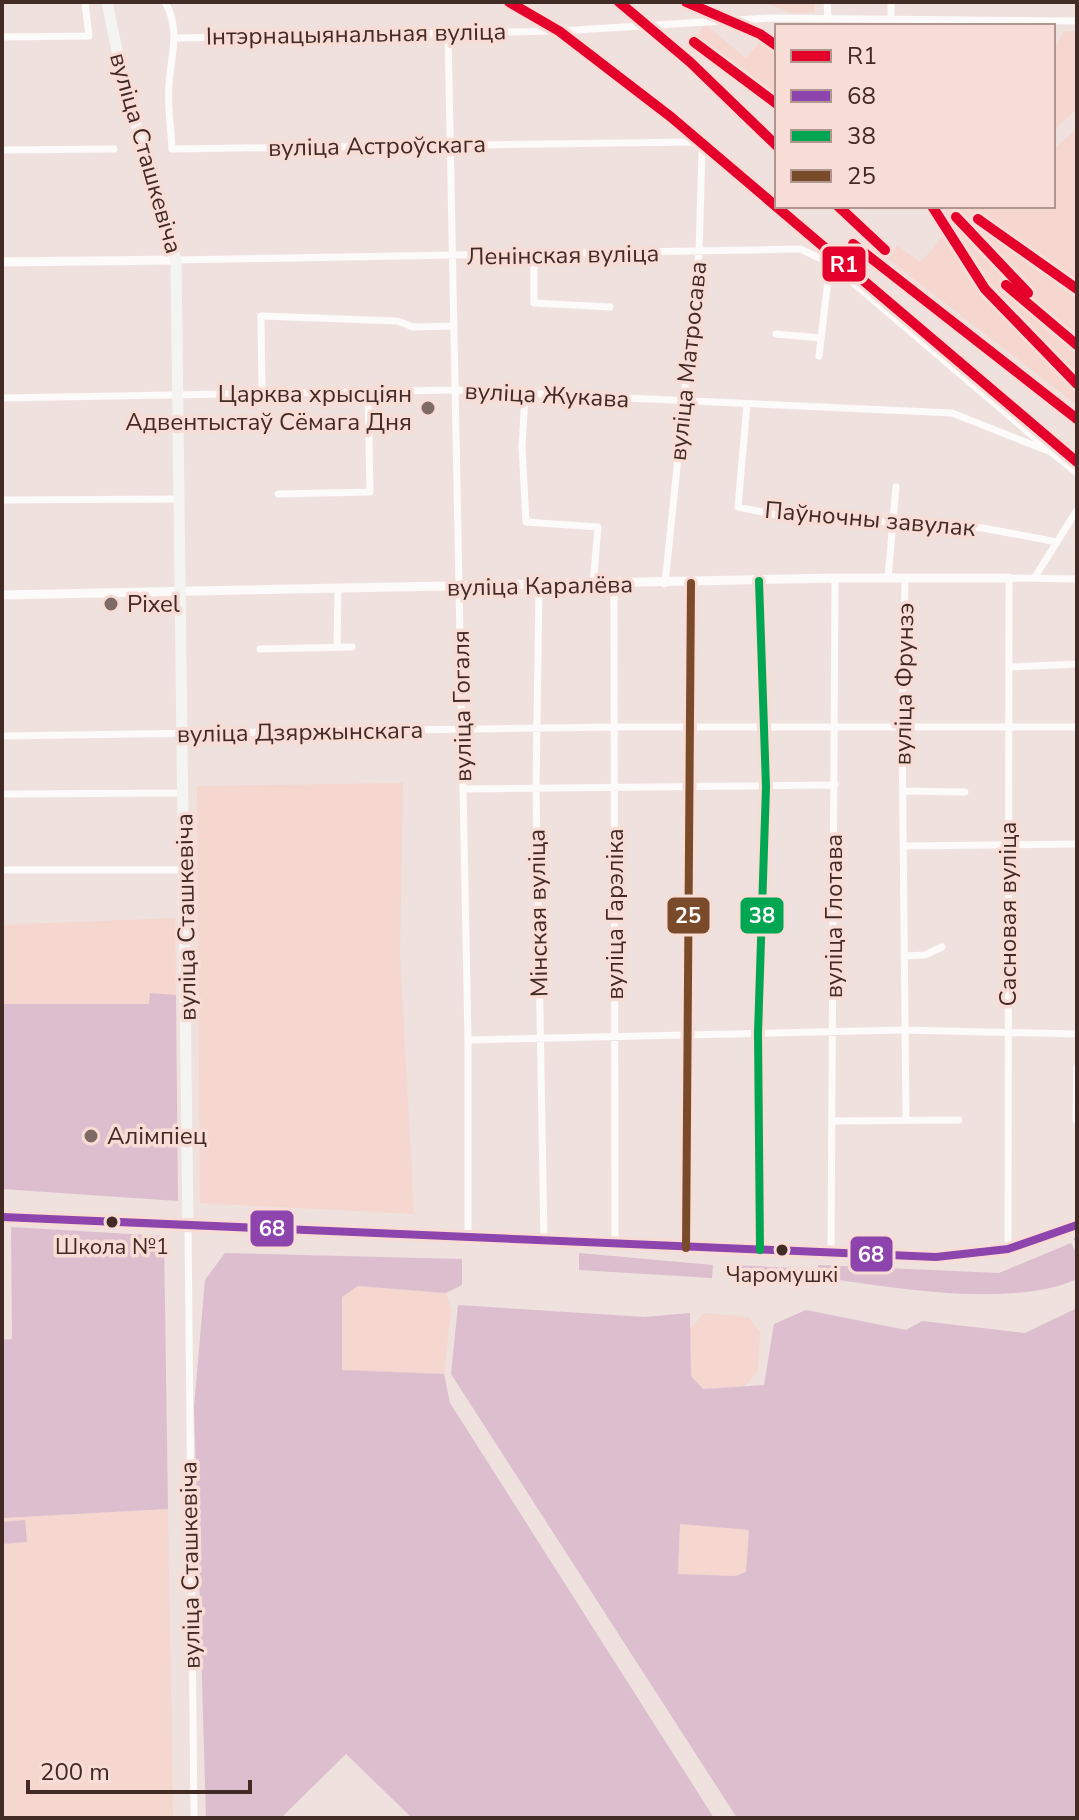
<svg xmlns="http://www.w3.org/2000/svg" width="1079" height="1820" font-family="'Nunito Sans',sans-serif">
  <rect width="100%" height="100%" fill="#efe1de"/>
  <path fill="#f5d7cf" d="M763,2H815V12L792,13Z
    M705,24L746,58L759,43L777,52V114L693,50L701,40L696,37Z
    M1064,31H1077V109L1053,131V51Z
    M1077,128V405L888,259L897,245L920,262L933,249L943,233L925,206H1053V150Z
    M403,783L400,956L414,1214L200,1203L197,786Z
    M175,918L176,995L151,994L150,1004H2V925Z
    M358,1286L446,1293L451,1309L444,1374L342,1371L341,1297Z
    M704,1313L748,1317L760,1332L758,1371L745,1386L702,1389L691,1376L690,1329Z
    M168,1509L173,1818H2V1518Z
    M680,1524L749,1530L746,1572L735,1576L678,1574Z"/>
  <path fill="#dcbecf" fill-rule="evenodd" d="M150,993L176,995L178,1201L2,1189V1004H149Z
    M11,1227L164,1236L168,1509L2,1518V1340L12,1339Z
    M1071,1243L1077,1254V1279C1012,1309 890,1287 818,1277V1265L999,1273Z
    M225,1253L462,1259V1285L446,1293L358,1286L342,1297V1370L444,1374L450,1403L714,1818H412L346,1754L281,1818H206L194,1407L205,1280Z
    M579,1253L713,1265L712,1278L579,1270Z
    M733,1265L794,1268V1278L734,1275Z
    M458,1305L645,1317L690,1313L691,1376L703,1389L764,1385L774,1324L806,1310L906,1330L922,1321L1025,1333L1077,1308V1818H737L451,1374ZM680,1524L749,1530L746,1572L735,1576L678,1574Z
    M25,1520L27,1542L2,1544V1522Z"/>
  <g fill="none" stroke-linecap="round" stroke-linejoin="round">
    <path stroke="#abafd8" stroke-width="2" d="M1075,1239L1077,1243"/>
    <path stroke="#fdfafa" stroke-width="7" d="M165,2C181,30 171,54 169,84C167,105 171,127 172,149L693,142L702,150L699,253L665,584
      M827,2L828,18
      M891,19V2
      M448,32L468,1040V1236
      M2,37L89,36L85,2
      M175,38L559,31L770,18L1077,21
      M2,150L114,149
      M534,255V303L610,307
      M176,260L800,249L830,263L1047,448
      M776,334L821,338
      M819,356L830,263
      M262,395L261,316L398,321L413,327L453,326
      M525,395L522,447L526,522L598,527L593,585
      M2,398L455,390L952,413L1051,452L1077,473
      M747,404L738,507L777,515L983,528L1057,542
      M278,494L370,492L368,394
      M2,500L179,499
      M1035,577L1077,510
      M888,578L896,487
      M905,578L902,728L906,1120
      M759,581L766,787L758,1033L760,1250
      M614,585L615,1243
      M539,586L536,788L544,1239
      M337,647L338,590
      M260,649L352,647
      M1011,667L1077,664
      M2,736L616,727H1077
      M464,789L835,785
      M903,791L965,792
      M2,794L184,793
      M903,846L1077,844
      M2,870H184
      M904,956L925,955L942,947
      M468,1040L903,1030L1077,1034
      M1076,1120L1077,1067
      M835,1121L959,1120
      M188,1227L194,1818
      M686,1248L691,583
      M1008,1249L1009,578L1077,579
      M831,1254L835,578"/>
    <path stroke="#fdfafa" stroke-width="9" d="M2,262L176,260
      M2,595L835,578H1009"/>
    <path stroke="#f4f5f3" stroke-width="11" d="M107,2L123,80L176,260L188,1227"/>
    <path stroke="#ecf1ec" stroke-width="12" d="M2,1217L936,1257L1008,1249L1077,1225"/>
    <g stroke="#f7ddd6" stroke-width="14">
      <path id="bus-1" d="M2,1217L936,1257L1008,1249L1077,1225"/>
    </g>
    <g stroke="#f7ddd6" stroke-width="14">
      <path id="bus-2" d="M759,581L766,787L758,1033L760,1250"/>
    </g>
    <g stroke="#f7ddd6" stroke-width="14">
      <path id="bus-3" d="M686,1248L691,583"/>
    </g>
    <use href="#bus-1" stroke="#8e44ad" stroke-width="8"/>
    <use href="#bus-2" stroke="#00a651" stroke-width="8"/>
    <use href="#bus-3" stroke="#7a4b2a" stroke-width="8"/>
    <g stroke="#f7ddd6" stroke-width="16">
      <path id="rail-1" d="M509,2L559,31L671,117L1077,462
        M619,2L690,62L777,146
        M686,2L760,34L777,46
        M694,42L777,104
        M838,206L885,250
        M932,206L985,289L1077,384
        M956,217L1028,293
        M978,219L1077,289
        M853,244L1077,419
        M1006,285L1077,345"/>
    </g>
    <use href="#rail-1" stroke="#e4002b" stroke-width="10"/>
  </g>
  <g fill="#7f6b66" stroke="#f7ddd6" stroke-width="3">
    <circle cx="428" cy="408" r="8"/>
    <circle cx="111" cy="604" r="8"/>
    <circle cx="91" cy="1136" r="8"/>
  </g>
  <g fill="#432b25" stroke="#f7ddd6" stroke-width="3">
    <circle cx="112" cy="1222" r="7"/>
    <circle cx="782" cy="1250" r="7"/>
  </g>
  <g text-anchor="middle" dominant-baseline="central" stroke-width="7" stroke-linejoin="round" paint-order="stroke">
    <g font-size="22" fill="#432b25" stroke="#f7ddd6">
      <text x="112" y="1247">Школа №1</text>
      <text x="782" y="1275">Чаромушкі</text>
    </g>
    <g font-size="24" fill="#432b25" stroke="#f7ddd6">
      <text transform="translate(356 34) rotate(-1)">Інтэрнацыянальная вуліца</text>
      <text transform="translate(377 146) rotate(-1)">вуліца Астроўскага</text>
      <text transform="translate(146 153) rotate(74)">вуліца Сташкевіча</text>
      <text transform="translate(563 255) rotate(-1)">Ленінская вуліца</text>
      <text transform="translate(688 361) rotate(-84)">вуліца Матросава</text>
      <text transform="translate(547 395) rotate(3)">вуліца Жукава</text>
      <text transform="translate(870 519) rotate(5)">Паўночны завулак</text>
      <text transform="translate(540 586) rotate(-1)">вуліца Каралёва</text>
      <text transform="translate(904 684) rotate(-89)">вуліца Фрунзэ</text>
      <text transform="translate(462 706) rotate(-91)">вуліца Гогаля</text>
      <text transform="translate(300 732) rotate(-1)">вуліца Дзяржынскага</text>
      <text transform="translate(538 913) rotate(-91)">Мінская вуліца</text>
      <text transform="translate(615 914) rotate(-90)">вуліца Гарэліка</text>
      <text transform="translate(1008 914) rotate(-90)">Сасновая вуліца</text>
      <text transform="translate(834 916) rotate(-90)">вуліца Глотава</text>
      <text transform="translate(186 917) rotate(-91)">вуліца Сташкевіча</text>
      <text transform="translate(190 1565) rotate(-91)">вуліца Сташкевіча</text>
    </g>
    <g font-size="24" fill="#432b25" stroke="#f7ddd6" text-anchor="start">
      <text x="412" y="394" text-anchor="end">Царква хрысціян<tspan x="412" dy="28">Адвентыстаў Сёмага Дня</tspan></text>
      <text x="127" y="604">Pixel</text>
      <text x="107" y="1136">Алімпіец</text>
    </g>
  </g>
  <g stroke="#f7ddd6" stroke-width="3">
    <rect x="821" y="245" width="46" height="38" rx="8" fill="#e4002b"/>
    <rect x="739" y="896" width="46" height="39" rx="8" fill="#00a651"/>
    <rect x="666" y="896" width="45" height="39" rx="8" fill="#7a4b2a"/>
    <rect x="249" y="1209" width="46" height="39" rx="8" fill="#8e44ad"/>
    <rect x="849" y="1235" width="45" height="38" rx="8" fill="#8e44ad"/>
  </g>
  <g font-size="22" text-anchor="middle" font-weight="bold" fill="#fff">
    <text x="844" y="272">R1</text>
    <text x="762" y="923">38</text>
    <text x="688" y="923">25</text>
    <text x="272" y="1236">68</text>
    <text x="871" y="1262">68</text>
  </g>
  <rect width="1079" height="1820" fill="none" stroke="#432b25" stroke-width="8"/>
  <rect x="775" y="24" width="280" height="184" fill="#f7ddd6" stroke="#af968f" stroke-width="2"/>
  <rect x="791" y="50" width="40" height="12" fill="#e4002b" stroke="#af968f" stroke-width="2"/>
  <text x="847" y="64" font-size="24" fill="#432b25">R1</text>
  <rect x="791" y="90" width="40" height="12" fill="#8e44ad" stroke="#af968f" stroke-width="2"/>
  <text x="847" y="104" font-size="24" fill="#432b25">68</text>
  <rect x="791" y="130" width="40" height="12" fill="#00a651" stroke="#af968f" stroke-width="2"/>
  <text x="847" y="144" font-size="24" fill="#432b25">38</text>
  <rect x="791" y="170" width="40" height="12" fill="#7a4b2a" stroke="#af968f" stroke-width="2"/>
  <text x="847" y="184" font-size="24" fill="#432b25">25</text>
  <path d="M28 1780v12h222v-12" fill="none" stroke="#432b25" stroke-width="4"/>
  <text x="40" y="1780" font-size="24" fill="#432b25" stroke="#f7ddd6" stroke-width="6" paint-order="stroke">200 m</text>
</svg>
